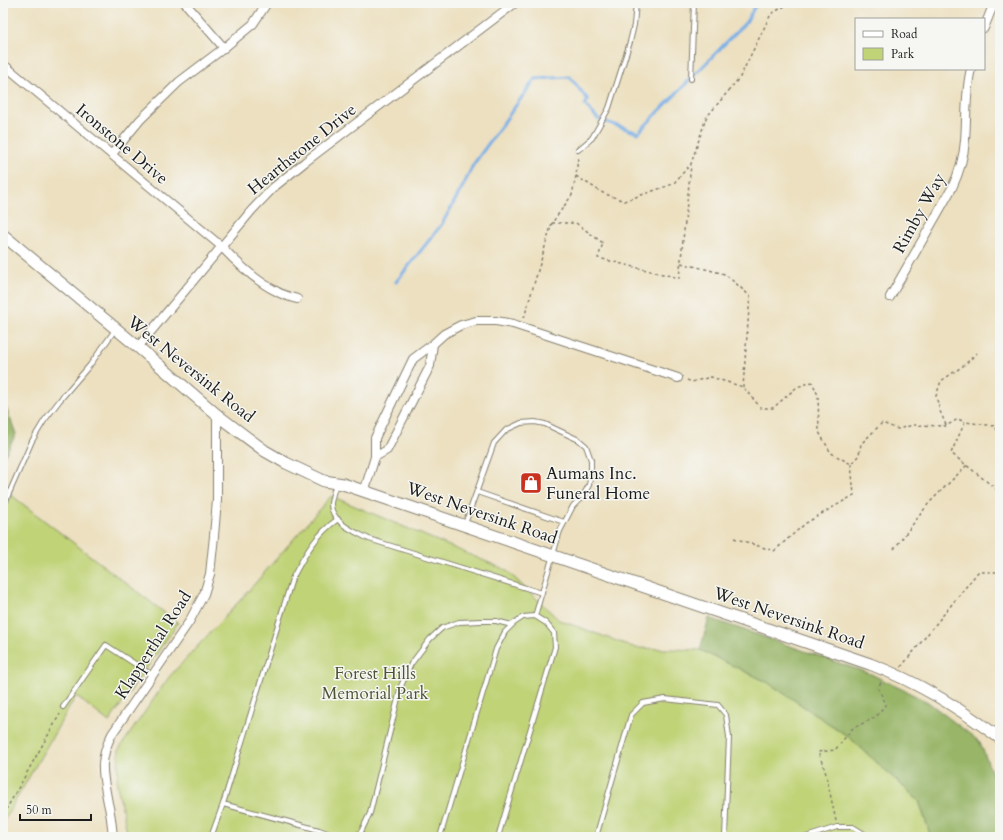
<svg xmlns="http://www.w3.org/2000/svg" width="1003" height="840" font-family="Cardo,serif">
  <rect width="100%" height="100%" fill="#f6f6f2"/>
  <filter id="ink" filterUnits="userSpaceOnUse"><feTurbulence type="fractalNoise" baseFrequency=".025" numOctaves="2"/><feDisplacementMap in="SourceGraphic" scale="8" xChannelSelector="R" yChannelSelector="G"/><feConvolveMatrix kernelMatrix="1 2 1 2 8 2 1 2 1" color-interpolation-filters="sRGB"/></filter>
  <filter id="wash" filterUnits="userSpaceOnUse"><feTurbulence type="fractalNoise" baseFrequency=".012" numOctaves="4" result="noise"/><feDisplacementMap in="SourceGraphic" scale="16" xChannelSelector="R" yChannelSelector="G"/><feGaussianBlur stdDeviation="0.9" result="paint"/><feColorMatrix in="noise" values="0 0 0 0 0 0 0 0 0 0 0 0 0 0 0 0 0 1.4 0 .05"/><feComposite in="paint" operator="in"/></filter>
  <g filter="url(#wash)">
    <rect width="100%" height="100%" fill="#ece0c0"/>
    <path fill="#c0d377" stroke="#6e784a" d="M11,495L178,623L109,722L76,696L3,822V513Z
      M331,496L506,570L559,620L636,648L700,650L767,682L849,737L919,801L931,837H128L117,785L119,749L169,677L244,596Z"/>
    <path fill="#98b568" stroke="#5a6842" d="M3,399L16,434L5,455H3Z
      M709,618L871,674L928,702L980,742L1000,795V837H931L919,801L849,737L767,682L700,650Z"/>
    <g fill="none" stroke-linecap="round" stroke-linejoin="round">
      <path stroke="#79afe7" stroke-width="3" d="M396,282L442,224L463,186L473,165L535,79L570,77L588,100L585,105L598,119L638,133L746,22L757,3"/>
    </g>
  </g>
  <g filter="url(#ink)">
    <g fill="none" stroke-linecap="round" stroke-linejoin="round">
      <g stroke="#847e6e" stroke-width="6">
        <path id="lane" d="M691,79L694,3
          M578,150L592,138L609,108L630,42L634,25L636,3
          M336,484C334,490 332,497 331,503C330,522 355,532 369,539L542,593
          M477,492L564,522
          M3,507L32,441L44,421L60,400L90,365L115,330
          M465,524L494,443L506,430L521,423L535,422L545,424L579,440L586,446L591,460V471L589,485L583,496L573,506L560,531L535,616
          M63,707L106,645L152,675
          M223,804L319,830L338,837
          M211,837L223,804L292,579C304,556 316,534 338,519
          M354,837L361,832L370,813L401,686L411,664L430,639L442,628L459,622L481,621H496L512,625
          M440,837L496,649L505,632L514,623L523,617L535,616L546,623L554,633L555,647L498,837
          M596,837L631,715L643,703L665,699L718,705L726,715L729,737L725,837
          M806,837L837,827H853L866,835V837"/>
      </g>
      <g stroke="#847e6e" stroke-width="10">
        <path id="street" d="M185,3L224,48
          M984,28L994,3
          M3,64L221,246C236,262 256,281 276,291C282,295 290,297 297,299
          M112,154L140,120L179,82L224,48L253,24L267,3
          M890,297L952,188C959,173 964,157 965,140C967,116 965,92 971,69
          M433,344L430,366L387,450L375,457V438L413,359L433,344L444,334L461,325L476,321H496L513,324L678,378
          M138,347L252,210L274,187L305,162L515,3
          M364,492L375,457
          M113,837C112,826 111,814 108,803C103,775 98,761 112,734L189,622L204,594L210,574L214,536L217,500V415"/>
      </g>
      <g stroke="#847e6e" stroke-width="13">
        <path id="secondary" d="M3,235L138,347L217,415L265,451L286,463L324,481L343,484L870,664C920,683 957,707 1000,738"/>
      </g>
      <path stroke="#847e6e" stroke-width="1.5" stroke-dasharray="3 3" stroke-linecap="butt" d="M576,176L603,193L624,201L673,184L691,164L706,118L740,77L771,14L790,3
        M552,223H576L603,243L598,258L679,278L691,165
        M681,263L725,274L750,296L743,387
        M524,318L552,223L572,195L576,176L578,157
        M687,380L692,382L711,377L743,387L761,408H773L797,387L812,382L818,395L819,432L831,453L851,464L859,455L861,444L882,423L898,429L913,425L946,426L958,419L965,422
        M946,425L940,411L936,396L941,381L963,366L977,353
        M1000,436L995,426L965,422L951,453L1000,492
        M734,538L774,551L806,523L854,495L851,464
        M894,549L929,503L967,465
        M901,667L978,572H1000
        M3,815L60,714
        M836,821L825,770L818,752L835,750L853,728L876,717L886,704L878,688L882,680"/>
      <use href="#lane" stroke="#fff" stroke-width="4"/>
      <use href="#street" stroke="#fff" stroke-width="8"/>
      <use href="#secondary" stroke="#fff" stroke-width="11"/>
    </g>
  </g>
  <defs>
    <g id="shop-square" transform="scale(1.15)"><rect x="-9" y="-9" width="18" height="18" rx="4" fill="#c8321e" stroke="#f6f6f2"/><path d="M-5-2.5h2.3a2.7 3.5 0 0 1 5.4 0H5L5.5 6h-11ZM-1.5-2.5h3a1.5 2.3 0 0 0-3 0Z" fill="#fff"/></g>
  </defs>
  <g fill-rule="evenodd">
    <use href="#shop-square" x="531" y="483"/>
  </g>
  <g text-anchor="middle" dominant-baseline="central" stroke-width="3" stroke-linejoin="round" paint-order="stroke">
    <g font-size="17" fill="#1c1c1c" stroke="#f6f6f2">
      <text transform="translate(122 144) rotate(40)">Ironstone Drive</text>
      <text transform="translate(302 149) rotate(-39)">Hearthstone Drive</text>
      <text transform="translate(919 213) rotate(-61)">Rimby Way</text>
      <text transform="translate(191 369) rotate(39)">West Neversink Road</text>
      <text transform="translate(482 513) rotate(19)">West Neversink Road</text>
      <text transform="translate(789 618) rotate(19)">West Neversink Road</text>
      <text transform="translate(153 645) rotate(-57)">Klapperthal Road</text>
    </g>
    <g font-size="17" fill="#1c1c1c" stroke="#f6f6f2" text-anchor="start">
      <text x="546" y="473">Aumans Inc.<tspan x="546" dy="20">Funeral Home</tspan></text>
    </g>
    <g font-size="17" fill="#4d5337" stroke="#f6f6f2">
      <text x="375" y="673">Forest Hills<tspan x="375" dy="20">Memorial Park</tspan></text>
    </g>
  </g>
  <rect width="1003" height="840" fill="none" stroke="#f6f6f2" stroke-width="16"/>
  <rect x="855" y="18" width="130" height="52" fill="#f6f6f2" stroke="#9f9f9c"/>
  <rect x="863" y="31" width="20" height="6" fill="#ffffff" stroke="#9f9f9c"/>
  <text x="891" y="38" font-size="12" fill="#1c1c1c">Road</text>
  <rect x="863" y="48" width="20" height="12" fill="#c0d377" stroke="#9f9f9c"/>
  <text x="891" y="58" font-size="12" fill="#1c1c1c">Park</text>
  <path d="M20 814v6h71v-6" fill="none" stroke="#1c1c1c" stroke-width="2"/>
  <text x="26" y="814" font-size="12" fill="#1c1c1c" stroke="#f6f6f2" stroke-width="3" paint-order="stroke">50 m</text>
</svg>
